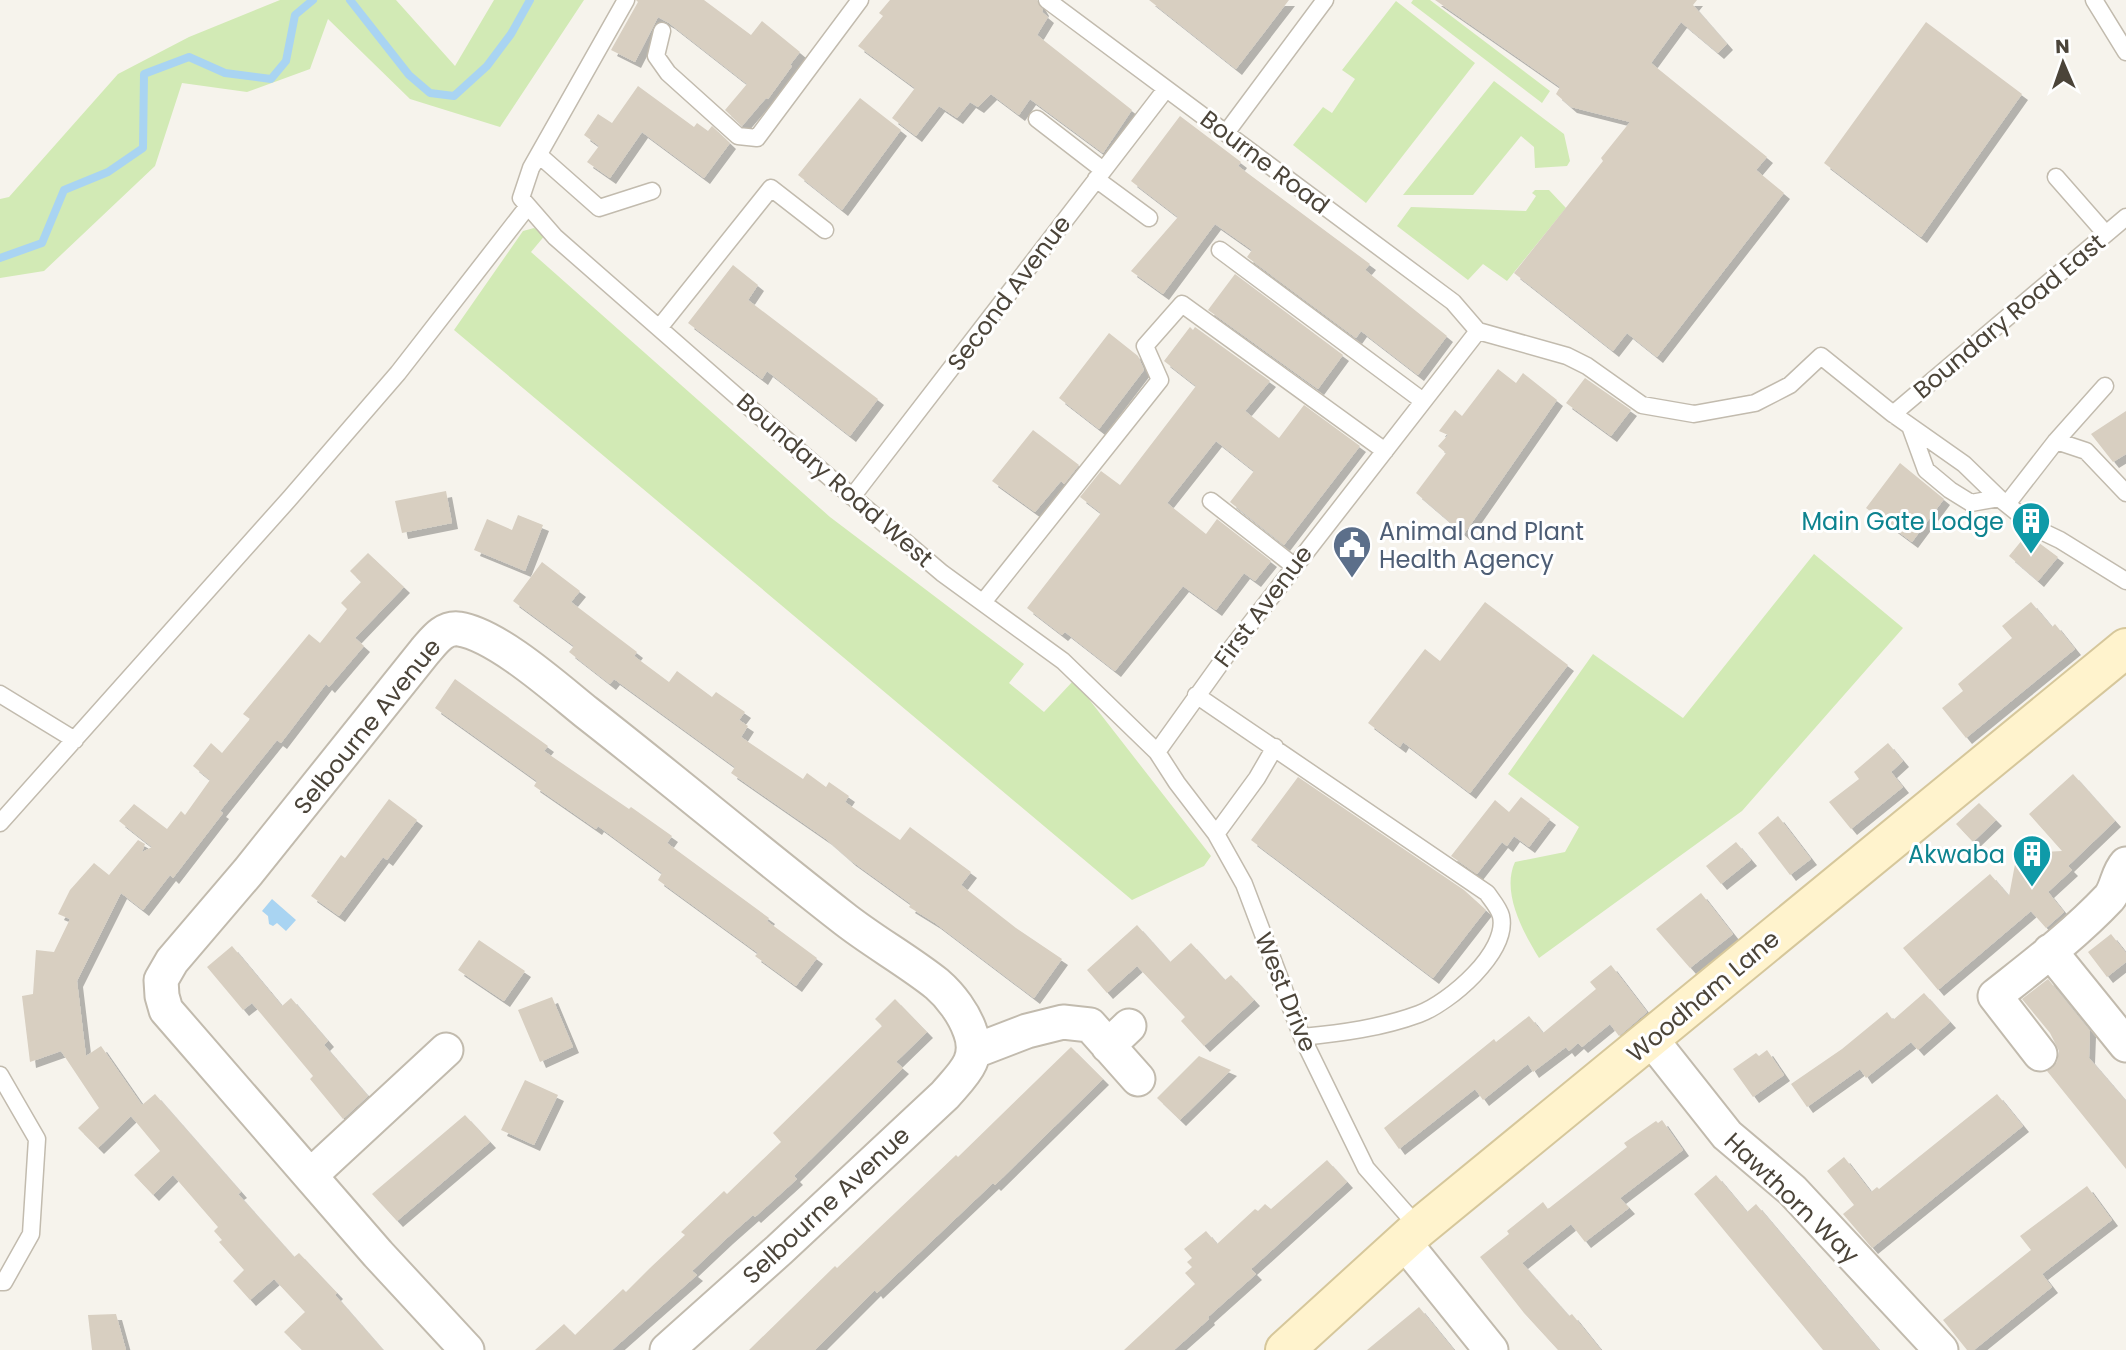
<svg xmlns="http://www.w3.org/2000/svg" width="2126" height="1350" font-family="Poppins,sans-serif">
  <defs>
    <filter id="shadow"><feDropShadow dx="6" dy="6" stdDeviation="0" flood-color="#0004"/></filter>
  </defs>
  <rect width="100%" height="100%" fill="#f6f3ec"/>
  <path fill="#d2eab5" d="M280,0H396L455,66L494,0H584L500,127L410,99L328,19L310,69L247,92L182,83L155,166L44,271L0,278V199L9,197L118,74L189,37Z
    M1413,0H1430L1550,91L1542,103L1411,3Z
    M1396,1L1475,63L1366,203L1293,145L1323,107L1332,113L1355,79L1342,70Z
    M1494,81L1564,134L1570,161L1567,166L1535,168L1534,147L1521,136L1473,195H1403Z
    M1535,190H1549L1566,208L1507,281L1483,264L1468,280L1397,226L1411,207L1526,211L1536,196L1532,193Z
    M534,228L546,234L531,252L830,517L1024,664L1009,683L1044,712L1074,680L1211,856L1204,866L1132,900L454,330L523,231Z
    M1814,554L1903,628L1742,811L1539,958C1523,932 1501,892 1515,862L1565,852L1579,827L1508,774L1593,654L1683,718Z"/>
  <path fill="#a9d4f2" d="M272,899L296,920L286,931L277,923L273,926L269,924L268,916L262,911Z"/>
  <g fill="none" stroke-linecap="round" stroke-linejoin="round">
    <path stroke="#a9d4f2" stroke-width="8" d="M350,0L409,75L430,93L454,96L487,66L511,34L530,0
      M0,258L42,243L64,190L108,172L143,148L144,74L189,57L225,73L271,79L286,61L295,15L313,0"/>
  </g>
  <path fill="#d8cfc1" filter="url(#shadow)" d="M636,0H704L751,35L762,21L800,52L790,65L792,66L768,99L766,98L742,126L725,110L747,84L669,23L658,17L635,62L611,50L638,2Z
    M890,0H1037L1043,10L1042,12L1048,17L1037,35L1132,110L1103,153L1030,99L1019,115L991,94L978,107L970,102L957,118L939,106L916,136L892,118L915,88L858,46L883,16L879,13Z
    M1149,0H1289L1236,69Z
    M1435,0H1697L1693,5L1727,44L1718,53L1681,22L1651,63L1767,157L1756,170L1784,193L1657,357L1627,333L1613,351L1514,273L1603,161L1601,158L1630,122L1571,107L1556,94L1560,87Z
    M1926,22L2022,94L1921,237L1824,163Z
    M638,86L694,127L697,123L708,131L712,126L730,143L704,178L642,132L610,178L587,162L599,146L584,135L598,114L612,123Z
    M860,98L901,130L842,210L798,175Z
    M1180,116L1241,162L1238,166L1370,264L1365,270L1447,336L1418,375L1361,331L1356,338L1247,257L1252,250L1215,224L1163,294L1131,271L1178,217L1131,181Z
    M733,265L758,285L748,300L878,399L850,436L767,371L762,379L688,323Z
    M1235,274L1343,355L1318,389L1208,310Z
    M1190,327L1193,330L1195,327L1270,381L1245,411L1279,438L1304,405L1360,446L1284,545L1230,502L1254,471L1216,441L1167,503L1206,534L1217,519L1271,561L1255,581L1244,573L1216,610L1183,586L1115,671L1065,632L1062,635L1027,608L1101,513L1080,497L1101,471L1120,485L1196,386L1164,361Z
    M1109,333L1138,356L1144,370L1099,429L1059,398Z
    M1498,369L1516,383L1523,373L1557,400L1464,534L1416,493L1446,453L1438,446L1448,435L1439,431L1455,410L1462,416Z
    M1585,378L1631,410L1611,436L1566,403Z
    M2126,411V454L2113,462L2091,434Z
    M1033,430L1079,465L1064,484L1061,481L1035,512L992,481Z
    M1900,463L1944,499L1912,542L1866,508Z
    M446,491L452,523L402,533L395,501Z
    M518,515L543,525L525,571L474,550L487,519L512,530Z
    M2027,534L2058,557L2038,581L2009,556Z
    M368,553L404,587L355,638L364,646L329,687L326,684L281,743L277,740L220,811L223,813L173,878L170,875L143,910L121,893L77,981L86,1056L101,1046L142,1105L155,1094L241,1192L238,1194L294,1257L299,1253L337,1293L335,1295L383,1350H302L284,1332L305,1312L274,1279L250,1300L233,1281L244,1270L219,1242L222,1240L214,1231L218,1227L173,1175L153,1195L134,1175L160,1151L131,1116L98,1148L78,1128L99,1108L61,1051L30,1062L22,996L33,994L36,950L54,952L70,919L58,914L70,890L94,863L109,875L138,840L145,844L142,852L152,847L119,821L134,804L167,829L181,811L185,815L210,780L193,766L211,743L222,753L250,719L243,714L309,634L320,643L347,609L341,603L361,582L350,571Z
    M542,562L580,591L571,602L637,652L634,656L669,682L677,671L712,697L716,692L745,712L739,720L748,726L741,737L803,779L807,773L826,787L829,782L849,796L845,802L900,840L910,827L971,872L961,885L1016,928L1062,959L1034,998L935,923L909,907L911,904L850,860L826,839L731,773L735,767L614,679L610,684L569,652L574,646L513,601Z
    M1485,602L1568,665L1470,793L1403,742L1400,747L1368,723L1425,649L1440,661Z
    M2031,602L2052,627L2055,624L2075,649L1966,738L1942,708L1963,691L1958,684L2012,638L2002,626Z
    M455,679L548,746L544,751L629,809L631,807L672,836L667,843L769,918L767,921L817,958L796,986L755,956L758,953L658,880L662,873L598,826L596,829L534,786L537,781L435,708Z
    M1888,743L1903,761L1891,772L1903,787L1851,829L1829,802L1859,779L1854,772Z
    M2073,774L2115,821L2068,866L2072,870L2048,892L2064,912L2046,928L2031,911L1938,990L1903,948L1990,874L2009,896L2016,859L2024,853L2062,851L2029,814Z
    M1298,777L1464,890L1486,910L1433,978L1251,840Z
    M1521,797L1550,819L1529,847L1514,836L1507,846L1502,842L1477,874L1451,856L1495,800L1509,812Z
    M389,799L417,820L387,860L383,857L339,916L311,896L341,855L345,858Z
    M1979,803L1996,820L1973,842L1956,824Z
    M1778,816L1811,859L1790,875L1758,833Z
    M1736,842L1751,860L1721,884L1706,866Z
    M1701,893L1733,934L1690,968L1656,929Z
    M1137,925L1170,962L1191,943L1225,980L1231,975L1254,1000L1204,1046L1181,1021L1185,1017L1137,966L1107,993L1087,970Z
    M2111,934L2126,953V962L2107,977L2088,952Z
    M479,940L525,971L504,1001L458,970Z
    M232,946L282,1006L291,998L328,1041L324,1045L368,1096L343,1119L310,1079L313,1076L252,1003L243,1010L207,967Z
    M1611,965L1647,1012L1619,1036L1610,1024L1582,1047L1578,1043L1569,1051L1566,1047L1533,1072L1528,1064L1483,1100L1475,1089L1399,1149L1384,1128L1494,1039L1496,1042L1529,1016L1543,1033L1596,989L1590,982Z
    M2048,979L2090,1031L2089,1058L2126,1101V1169L2047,1071L2057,1062L2059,1051L2050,1033L2022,999Z
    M1924,993L1950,1022L1918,1050L1911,1042L1866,1078L1860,1069L1807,1107L1791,1084L1842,1049L1887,1012L1893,1020Z
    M552,997L573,1047L540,1062L518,1010Z
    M895,999L927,1032L896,1062L903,1068L794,1176L797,1179L755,1217L753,1215L727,1238L692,1271L697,1275L612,1350H535L564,1324L575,1335L623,1289L626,1292L650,1268L685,1235L681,1232L724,1191L727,1194L781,1142L773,1133L882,1026L875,1019Z
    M1071,1047L1103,1079L995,1185L993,1183L877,1293L875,1290L815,1350H749L835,1266L837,1268L956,1155L958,1157Z
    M1767,1050L1784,1075L1753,1097L1733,1069L1756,1053L1759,1056Z
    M1199,1056L1231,1070L1180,1120L1157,1098Z
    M525,1080L558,1095L534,1145L501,1130Z
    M1997,1094L2023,1126L1872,1248L1843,1214L1854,1205L1827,1171L1844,1157L1871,1192L1877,1187L1879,1189Z
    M465,1115L490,1142L397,1221L372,1194Z
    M1662,1120L1683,1150L1620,1198L1629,1208L1585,1242L1571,1224L1522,1263L1569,1316L1572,1314L1601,1350H1558L1524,1313L1480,1257L1509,1234L1507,1231L1543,1202L1548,1209L1627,1147L1624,1143L1656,1121L1658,1123Z
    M1327,1160L1347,1182L1251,1269L1256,1274L1208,1317L1209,1319L1174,1350H1124L1195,1284L1185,1273L1192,1267L1187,1262L1192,1258L1184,1249L1206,1231L1217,1244L1255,1209L1258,1211L1265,1204L1271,1209Z
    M1716,1175L1747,1212L1756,1204L1879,1350H1823L1694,1194Z
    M2087,1186L2112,1220L2042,1274L2052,1287L1974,1350H1967L1943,1320L2031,1250L2020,1236Z
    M1419,1307L1454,1350H1367Z
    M116,1314L126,1350H92L88,1315Z"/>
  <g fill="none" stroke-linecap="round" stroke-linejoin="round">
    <g stroke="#c2bbae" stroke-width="19">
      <path id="lane" d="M626,0L531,168L521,198L555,237L822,471L942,573L1063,661L1157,752L1177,783L1216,834L1244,884L1302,1037L1366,1168L1419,1228
        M1047,0L1453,302L1478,331
        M2094,0L2126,52
        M662,31L656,56L668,73L738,136L757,138L860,0
        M1037,119L1103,170
        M1226,133L1325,0
        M539,155L599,208L652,191
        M2056,177L2106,234
        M1096,179L1149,218
        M1220,250L1423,401
        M659,328L771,188L825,230
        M1478,331L1567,356L1587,366L1642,405L1694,414L1755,403L1790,385L1821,356L1893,414L1964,464L1999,498L2039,530L2060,540L2126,581
        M1893,414L2126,217
        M1910,426L1926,470L1950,490L1971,503L1999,498
        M2056,441L2086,451L2126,493
        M852,497L1166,89
        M1211,501L1294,566
        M2007,504L2056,441L2105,386
        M984,601L1160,380L1145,346L1182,304L1385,451
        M0,694L75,740
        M1196,695L1487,893C1491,899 1499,908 1501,916C1509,952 1449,1003 1419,1014C1381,1028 1342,1033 1302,1037
        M1157,752L1233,646L1478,331
        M0,823L290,498L398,373L528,206
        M1216,834L1257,778L1275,747
        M0,1075L37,1139L31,1234L4,1282H0"/>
    </g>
    <g stroke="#c2bbae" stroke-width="37">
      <path id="street" d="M2050,951L2126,1045
        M1651,1039L1727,1135L1792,1190L1941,1350
        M1108,1046L1129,1026
        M975,1051L1027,1031L1063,1022L1090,1025L1138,1079
        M2040,1054L1995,996C2034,965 2075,934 2109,898C2117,889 2117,874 2126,864
        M311,1175L446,1050
        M1404,1242L1491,1350
        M467,1350L378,1254L166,1010L162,996L161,980L172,961L248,872L425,651C434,641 443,627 459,629C497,635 555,687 586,712C672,779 756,850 842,917C872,941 907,960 937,984C951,996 964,1014 970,1031C981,1060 963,1074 945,1095L779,1250L667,1350"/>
    </g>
    <g stroke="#d6c79b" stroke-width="42">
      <path id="secondary" d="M1285,1350L1419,1228L2126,648"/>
    </g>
    <use href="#lane" stroke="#fff" stroke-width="16"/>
    <use href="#street" stroke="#fff" stroke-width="33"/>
    <use href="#secondary" stroke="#fff3cd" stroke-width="38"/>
  </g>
  <defs>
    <g id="building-pin" transform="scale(2.0125)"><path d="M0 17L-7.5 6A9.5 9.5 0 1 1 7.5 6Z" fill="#0f9aa8" stroke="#fff"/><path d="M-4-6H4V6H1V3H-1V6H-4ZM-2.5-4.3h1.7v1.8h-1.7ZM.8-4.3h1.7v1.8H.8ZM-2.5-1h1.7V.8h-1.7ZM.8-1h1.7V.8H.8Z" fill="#fff"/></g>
    <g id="civic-pin" transform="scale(2.0125)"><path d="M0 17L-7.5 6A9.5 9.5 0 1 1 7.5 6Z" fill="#5c6f8a" stroke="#fff"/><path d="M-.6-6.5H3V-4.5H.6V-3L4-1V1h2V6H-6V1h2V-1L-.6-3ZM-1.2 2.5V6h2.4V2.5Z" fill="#fff"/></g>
  </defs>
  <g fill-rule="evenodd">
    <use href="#building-pin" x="2031" y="521"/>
    <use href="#civic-pin" x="1352" y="545"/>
    <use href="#building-pin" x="2032" y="854"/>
  </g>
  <g text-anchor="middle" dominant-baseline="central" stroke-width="6" stroke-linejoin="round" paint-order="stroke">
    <g font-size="24" fill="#4b4439" stroke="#fff">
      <text transform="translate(1265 162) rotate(37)">Bourne Road</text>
      <text transform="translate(1009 293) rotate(-53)">Second Avenue</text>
      <text transform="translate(2009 316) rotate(-40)">Boundary Road East</text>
      <text transform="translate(835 480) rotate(41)">Boundary Road West</text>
      <text transform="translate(1263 606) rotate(-53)">First Avenue</text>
      <text transform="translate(367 726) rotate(-51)">Selbourne Avenue</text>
      <text transform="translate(1286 992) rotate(68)">West Drive</text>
      <text transform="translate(1703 996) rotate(-40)">Woodham Lane</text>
      <text transform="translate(1792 1198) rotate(44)">Hawthorn Way</text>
      <text transform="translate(826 1205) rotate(-43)">Selbourne Avenue</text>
    </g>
    <g font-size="24" fill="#0d838f" stroke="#fff" text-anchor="end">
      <text x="2004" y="521">Main Gate Lodge</text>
      <text x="2005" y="854">Akwaba</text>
    </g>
    <g font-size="24" fill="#4e5e75" stroke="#fff" text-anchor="start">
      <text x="1379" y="531">Animal and Plant<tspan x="1379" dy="28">Health Agency</tspan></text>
    </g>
  </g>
  <g transform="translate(2063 63) rotate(358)" stroke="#ffffff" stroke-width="5" paint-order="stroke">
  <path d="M0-5L12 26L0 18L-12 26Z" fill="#4b4439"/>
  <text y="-10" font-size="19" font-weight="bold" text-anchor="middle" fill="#4b4439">N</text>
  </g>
</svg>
